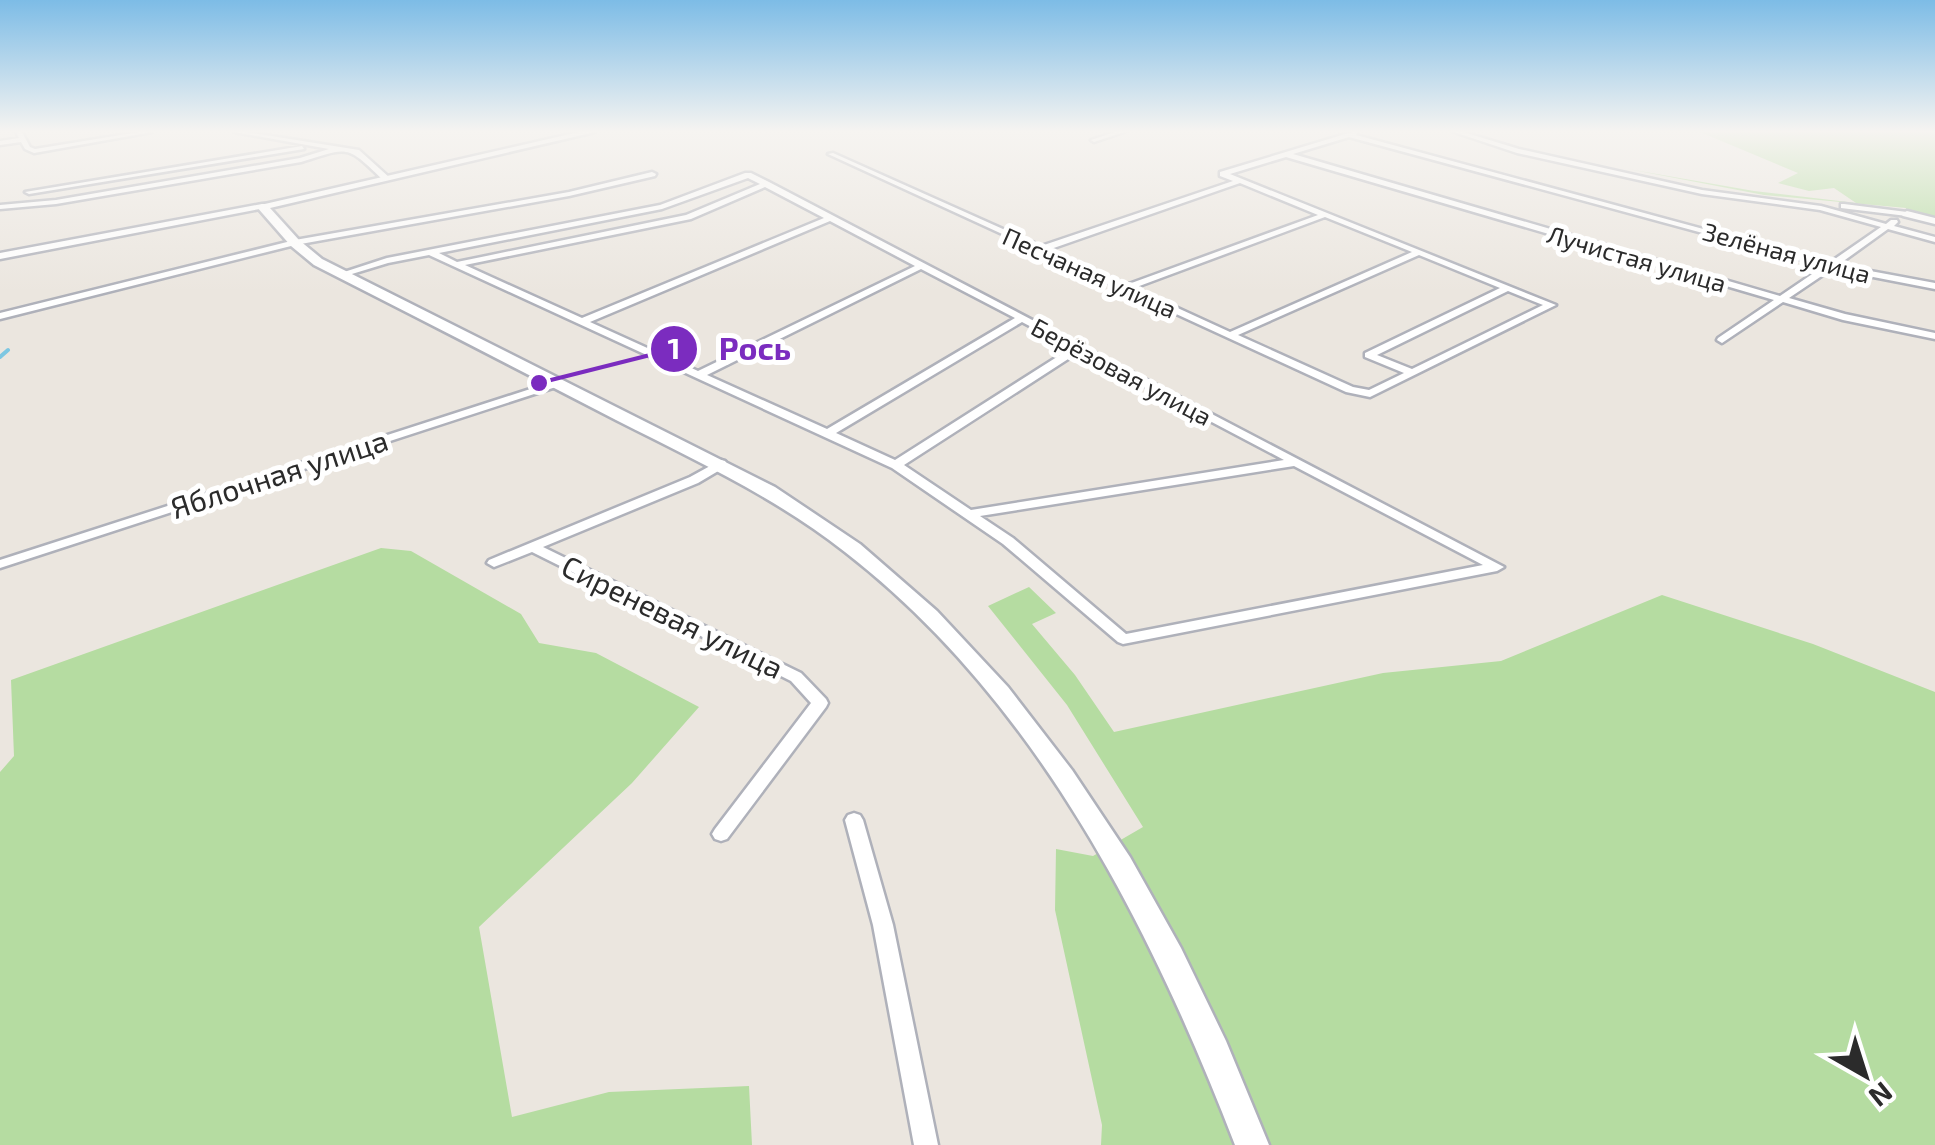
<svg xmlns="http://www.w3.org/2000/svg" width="1935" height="1145" font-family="'Exo 2',sans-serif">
  <rect width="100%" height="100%" fill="#ebe6df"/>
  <path fill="#b5dca1" d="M1700,132H1935V221L1907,214L1906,208L1764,195L1628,169L1754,191L1856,203L1834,188L1809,191L1778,183L1798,173Z
    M381,548L411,551L521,614L539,643L596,653L699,707L632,783L479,927L512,1117L609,1092L749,1086L752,1145H0V772L14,756L11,680Z
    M1029,587L1056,613L1032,624L1075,675L1114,732L1383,673L1501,661L1662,595L1813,644L1935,692V1145H1101L1102,1125L1055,910L1056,849L1093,856L1143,827L1067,705L988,606Z"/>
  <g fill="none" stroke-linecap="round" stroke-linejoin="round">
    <path stroke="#7dc7e2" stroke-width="4" d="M0,357L8,350"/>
    <g stroke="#afb1ba" stroke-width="5">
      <path id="street" d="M16,132H22L30,147L35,149L139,132H152L34,153L25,149L21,142L0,145V141L19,138Z
        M234,132H247L359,150L390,178L383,180C346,144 349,147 301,162L56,204L0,209V205L56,200L300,158L329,149Z
        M1115,132H1124L1094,142L1091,140Z
        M1352,132H1357L1356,135L1829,263L1881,227L1820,210L1702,194L1517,153L1454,132H1463L1519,149L1702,190L1821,206L1886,224L1891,220H1897L1898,222L1894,226L1935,237V242L1888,229L1838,265L1935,283V289L1832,269L1789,298L1845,314L1935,333V339L1843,320L1783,302L1722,343L1717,340L1718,338L1774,300L1286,157L1230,174L1556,305L1370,397L1346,392L828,154L833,153L1041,246L1233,181L1220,176V172ZM1349,137L1824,266L1780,296L1293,154ZM1240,183L1318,215L1126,285L1048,250ZM1325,217L1412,252L1230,332L1134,288ZM1419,255L1500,288L1365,353V357L1404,373L1369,390L1353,387L1238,335ZM1508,291L1543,305L1412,369L1377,355Z
        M302,146L304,149L29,194L25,192Z
        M652,172L656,174L655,176L569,196L295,245L0,319V313L295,240L569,192Z
        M745,173H751L769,182L1504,567L1497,571L1123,644L1118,642L1003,544L892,468L429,255L388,263L342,277L338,274L387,258L660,205ZM748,178L760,184L686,215L457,262L439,253L662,209ZM765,187L824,218L582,318L465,265L691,219ZM830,221L915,266L698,371L590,322ZM921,269L1015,318L827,429L707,375ZM1022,322L1071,348L895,460L836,433ZM1079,352L1284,460L971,510L904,465ZM1294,466L1483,565L1126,634L1013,538L980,516Z
        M262,204H265V208L0,259V253Z
        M1844,204L1907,212L1911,214L1907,216L1841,208V204Z
        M558,380L563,383L562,385L0,568V560Z
        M721,460L725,461L727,464L725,467L698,483L543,547L801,673L826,699L828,703L826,707L727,839L721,841L715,839L712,834L715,829L811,703L791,681L532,552L494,567L487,563L489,560L690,477Z
        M854,813L860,815L863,820L893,925L938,1145H914L873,925L845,820L848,815Z"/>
    </g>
    <g stroke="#afb1ba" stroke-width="5">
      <path id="secondary" d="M579,132H595L270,208L299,240L322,259L775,487L860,544L937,611L1008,687L1072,770L1130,857L1181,948L1226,1041L1269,1145H1235C1150,925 1036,700 845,552C775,497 695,460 616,420C515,368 415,316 314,265L291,246L256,206Z
        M1907,211L1935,218V224L1903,216L1901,214Z"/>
    </g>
    <use href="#street" fill="#fff" fill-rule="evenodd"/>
    <use href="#secondary" fill="#fff" fill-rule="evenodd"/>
  </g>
  <linearGradient id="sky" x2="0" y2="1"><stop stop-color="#7dbce6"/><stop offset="0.45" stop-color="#f6f4f1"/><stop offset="1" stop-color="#f6f4f1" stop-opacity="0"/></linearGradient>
  <rect width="1935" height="292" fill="url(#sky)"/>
  <g text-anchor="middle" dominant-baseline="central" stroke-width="10" stroke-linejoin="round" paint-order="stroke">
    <g font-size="25" fill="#2b2b2b" stroke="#fff">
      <text transform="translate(1787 252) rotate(15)">Зелёная улица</text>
      <text transform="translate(1637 258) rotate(16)">Лучистая улица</text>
      <text transform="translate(1090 272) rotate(24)">Песчаная улица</text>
      <text transform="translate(1122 371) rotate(28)">Берёзовая улица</text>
    </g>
    <g font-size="30" fill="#2b2b2b" stroke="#fff">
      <text transform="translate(279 473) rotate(-18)">Яблочная улица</text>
      <text transform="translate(673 616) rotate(26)">Сиреневая улица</text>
    </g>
  </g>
  <path fill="none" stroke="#7b2cbf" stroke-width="4" d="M539 383L674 349"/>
  <g fill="#7b2cbf" stroke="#fff" stroke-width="4">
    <circle cx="539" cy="383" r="10"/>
    <circle cx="674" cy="349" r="25"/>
  </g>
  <g font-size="30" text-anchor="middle" font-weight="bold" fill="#fff">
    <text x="674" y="359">1</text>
  </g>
  <g font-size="32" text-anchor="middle" font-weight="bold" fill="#7b2cbf" stroke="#fff" stroke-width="10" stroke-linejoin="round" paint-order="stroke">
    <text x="755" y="360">Рось</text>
  </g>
  <g transform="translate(1865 1075) rotate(141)" stroke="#ffffff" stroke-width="8" paint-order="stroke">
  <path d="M0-8L18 38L0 25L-18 38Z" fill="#2b2b2b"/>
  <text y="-15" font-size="28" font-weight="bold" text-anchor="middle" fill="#2b2b2b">N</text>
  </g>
</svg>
